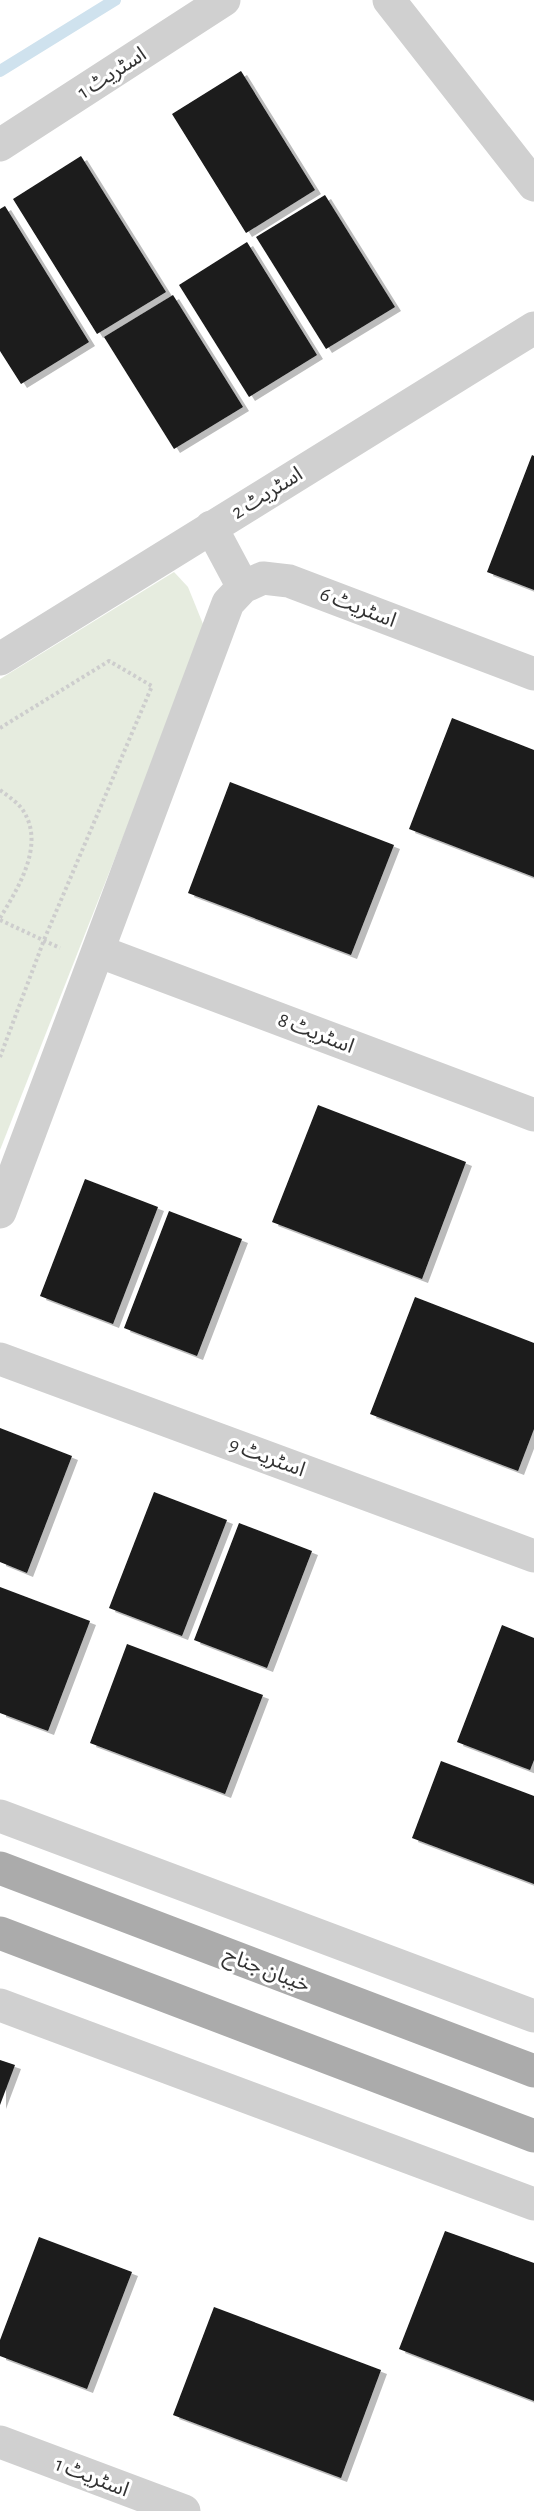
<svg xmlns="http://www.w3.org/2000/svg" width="534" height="2511" font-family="'Alegreya Sans','Noto Sans Arabic',sans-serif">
  <defs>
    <filter id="shadow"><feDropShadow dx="6" dy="4" stdDeviation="0" flood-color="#0004"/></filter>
  </defs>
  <rect width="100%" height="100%" fill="#fff"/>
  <path fill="#e6ecdf" d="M174,572L188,587L205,629L0,1150V679Z"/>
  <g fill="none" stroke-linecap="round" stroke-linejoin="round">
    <path stroke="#cfe2ee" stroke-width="12" d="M0,71L115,0"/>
  </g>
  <path fill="#1a1a1a" filter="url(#shadow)" d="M241,71L315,190L246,233L172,114Z
    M81,156L166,292L97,334L13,199Z
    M325,195L395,307L326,349L256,237Z
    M5,206L89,342L21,384L0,351V209Z
    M247,242L317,355L249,397L179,285Z
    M173,295L243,407L174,449L104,337Z
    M532,455L534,456V590L487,572Z
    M452,718L534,750V877L409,829Z
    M230,782L394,845L351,955L188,893Z
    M318,1105L466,1162L422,1279L272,1222Z
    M85,1179L158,1207L113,1324L40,1296Z
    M169,1211L242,1239L197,1356L124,1328Z
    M415,1297L534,1343V1429L518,1471L370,1414Z
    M0,1428L72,1456L27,1573L0,1562Z
    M154,1492L227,1520L182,1636L109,1608Z
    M239,1523L312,1551L267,1668L194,1640Z
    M0,1587L90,1621L48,1731L0,1713Z
    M502,1625L534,1638V1760L530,1770L457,1742Z
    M127,1644L263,1695L225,1794L90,1743Z
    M441,1761L534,1796V1884L412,1838Z
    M0,2060L15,2065L0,2105Z
    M445,2231L534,2263V2401L399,2349Z
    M39,2237L132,2272L87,2389L0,2356V2340Z
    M214,2307L381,2370L341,2478L173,2415Z"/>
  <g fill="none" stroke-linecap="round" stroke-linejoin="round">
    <path stroke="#cdcdcd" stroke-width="4" stroke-dasharray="3 3" stroke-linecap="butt" d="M0,728L109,661L152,686L44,940L0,1057
      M0,790C9,797 19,803 24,812C45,846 17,890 0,918
      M0,920L60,948"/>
    <path stroke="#d0d0d0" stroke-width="33" d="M389,0L534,185
      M0,145L224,0
      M211,527L243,587L263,578L289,581L534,674
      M0,659L534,328
      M98,951L534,1115
      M0,1212L228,603L243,587
      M0,1359L534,1556
      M0,1816L534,2016
      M0,2005L534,2204
      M0,2442L184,2511"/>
    <path stroke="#ababab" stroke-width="33" d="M0,1868L534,2071
      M0,1933L534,2136"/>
  </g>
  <g text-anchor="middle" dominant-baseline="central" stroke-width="6" stroke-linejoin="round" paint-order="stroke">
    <g font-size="21" fill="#333" stroke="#fff">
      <text transform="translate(112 73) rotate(-33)">اسٹریٹ 1</text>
      <text transform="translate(267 493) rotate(-32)">اسٹریٹ 2</text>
      <text transform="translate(358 607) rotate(21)">اسٹریٹ 6</text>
      <text transform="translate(316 1033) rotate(21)">اسٹریٹ 8</text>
      <text transform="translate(267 1457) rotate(20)">اسٹریٹ 9</text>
      <text transform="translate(267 1970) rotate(21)">خیبان جناح</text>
      <text transform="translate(92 2477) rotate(21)">اسٹریٹ 1</text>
    </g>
  </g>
</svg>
